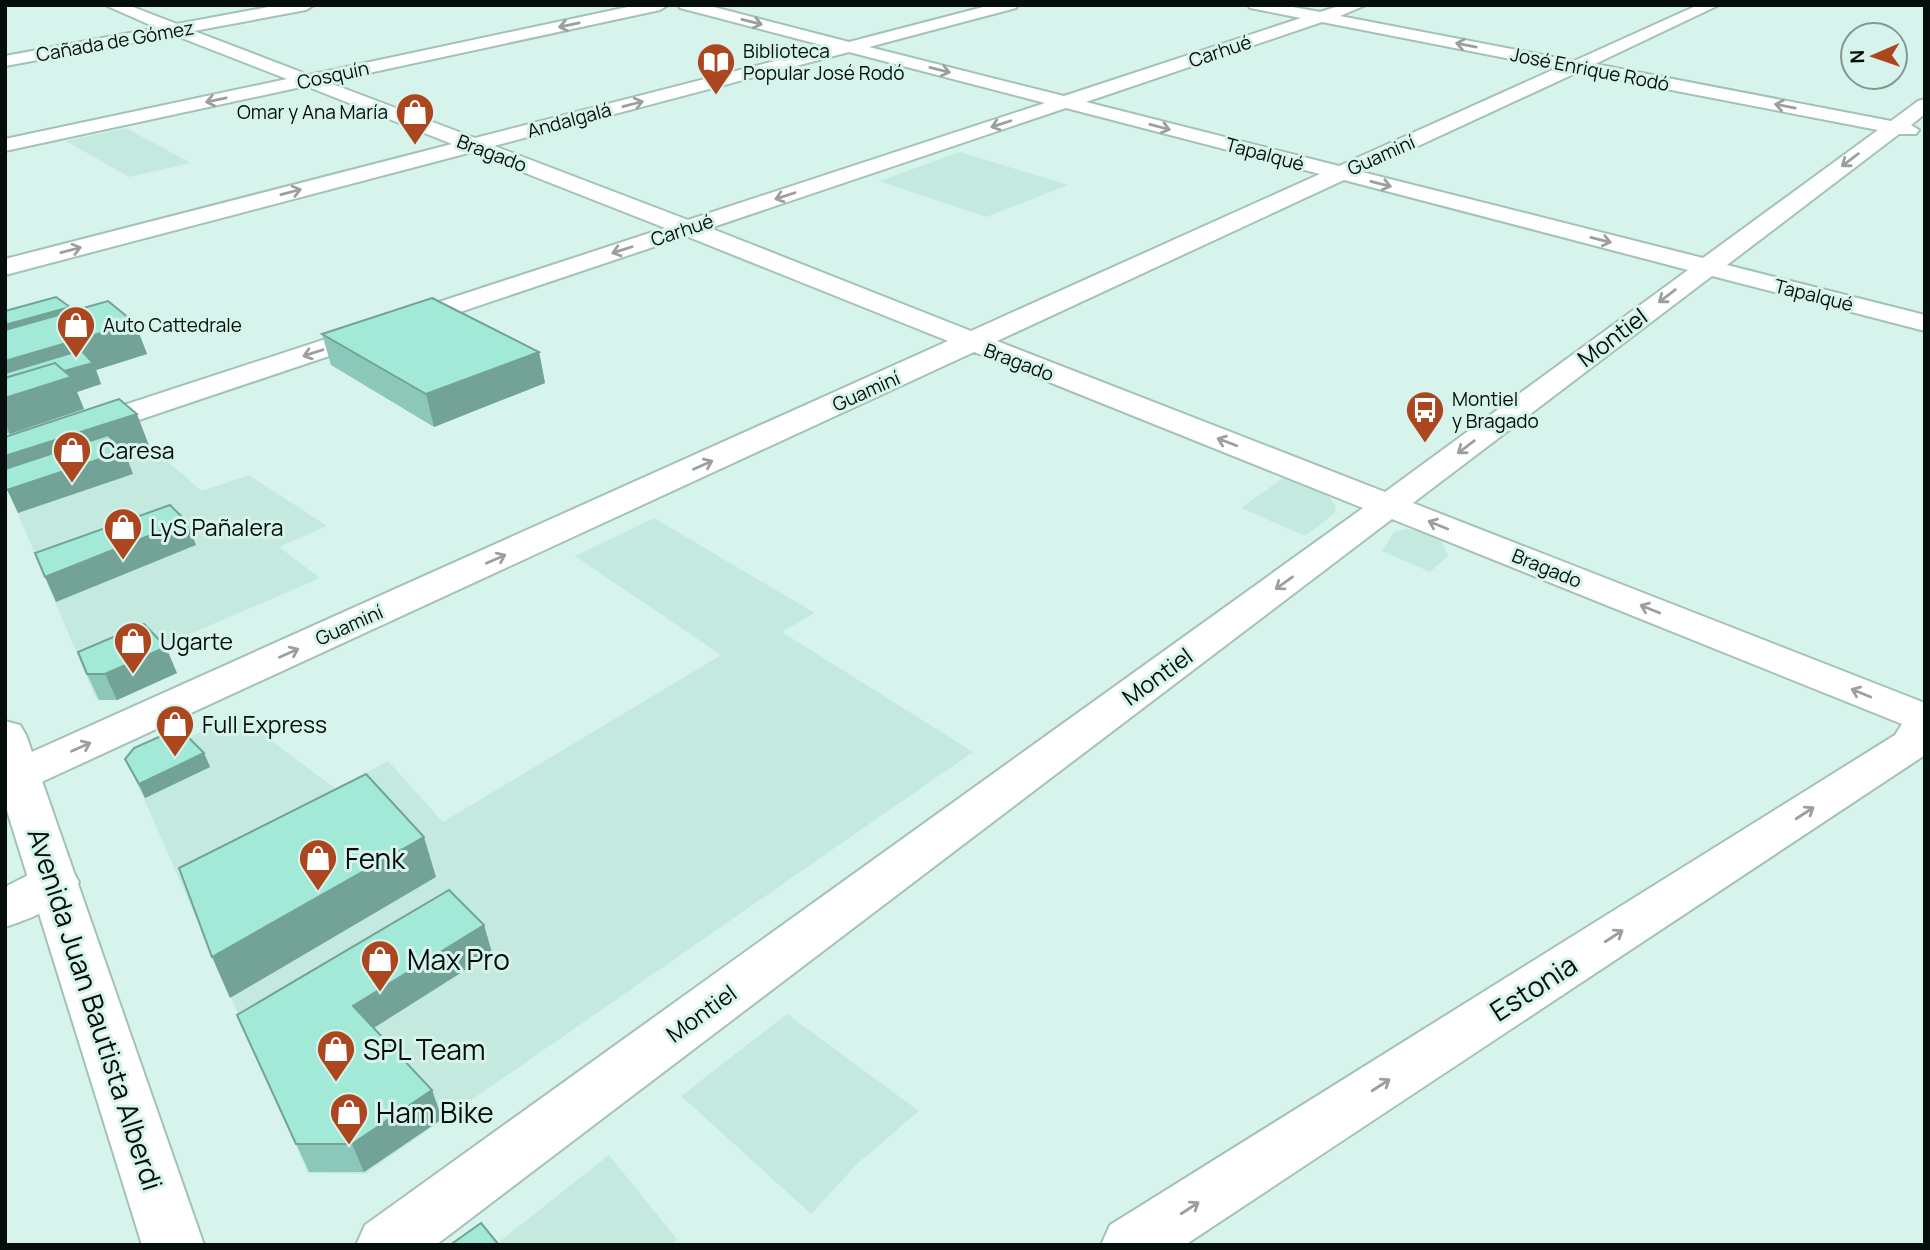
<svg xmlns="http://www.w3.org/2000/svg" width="1930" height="1250" font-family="Manrope,sans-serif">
  <rect width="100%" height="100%" fill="#d7f4ec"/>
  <path fill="#c4eae0" d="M126,128L191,163L129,177L66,141Z
    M960,152L1068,185L986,217L879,181Z
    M133,432L202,491L249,475L327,526L279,547L320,578L155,649L177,673L117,700L96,699L5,483V475Z
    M1286,476L1324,491L1336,506L1335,513L1305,536L1241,508Z
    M654,518L815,613L782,632L973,752L365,1174L308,1173L133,774L146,760L235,714L336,789L388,761L443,822L721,655L575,556Z
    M1406,529L1438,533L1448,556L1430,572L1382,551L1394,532Z
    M787,1014L919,1111L858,1163L811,1214L681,1096Z
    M609,1155L677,1239L671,1245H495Z"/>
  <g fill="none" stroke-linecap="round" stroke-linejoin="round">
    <g stroke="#a4c1b9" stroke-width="4">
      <path id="minor" d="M105,5H128L177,24L279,5H314L306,10L194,31L309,75L637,5H668L660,10L327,82L475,138L829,47L680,8L678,5H706L849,42L991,5H1018L1016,8L869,47L1064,96L1301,18L1250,8L1248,5H1282L1320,12L1342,5H1366L1340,16L1574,61L1698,5H1719L1595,64L1891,121L1918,101L1925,99V114L1911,125L1919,130L1916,134H1899L1727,265L1925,315V331L1712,276L1413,503L1925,703V755L1185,1245H1101L1110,1225L1895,735L1902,724L1392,519L436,1245H356L365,1225L1363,508L974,352L35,785L19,790L5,786V764L948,341L686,236L5,465V444L665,228L472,152L5,275V259L452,144L306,86L5,151V139L287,79L174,35L5,66V56L157,28ZM1322,22L1557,68L1339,166L1086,102ZM849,52L1045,103L688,220L494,146ZM1578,72L1878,130L1703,258L1362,172ZM1066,108L1320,174L971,331L710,228ZM1344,180L1688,270L1385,492L997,341Z
        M55,864L72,870L79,882C66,905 30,919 5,927V887L38,870Z"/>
    </g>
    <g stroke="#a4c1b9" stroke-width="4">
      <path id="major" d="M5,721L20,725L26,735L204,1245H142L5,804Z"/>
    </g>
    <use href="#minor" fill="#fff" fill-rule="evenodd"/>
    <use href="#major" fill="#fff" fill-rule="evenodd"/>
  </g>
  <path fill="#8cc8b9" d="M5,311H71L135,323L147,354L96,370L101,384L77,392L84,409L10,434L5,433Z
    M322,334L539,352L545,383L434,427L331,365Z
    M177,673L117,700H99L87,674Z
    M204,753L210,767L145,798L125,759Z
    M484,925L492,953L374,1028L432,1090L442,1119L364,1172H309L237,1015Z"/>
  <path fill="#72a396" d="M70,307L78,328L5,348V325Z
    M135,323L147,354L96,370L101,384L77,392L84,409L10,434L5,423V361Z
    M539,352L545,383L434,427L426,394Z
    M137,414L150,448L126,455L133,474L18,513L5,485V456Z
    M186,521L196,545L56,602L45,577Z
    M166,647L177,673L117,700L105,674Z
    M204,753L210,767L145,798L139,784Z
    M424,837L436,877L230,998L212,957Z
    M484,925L492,953L364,1034L353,1006Z
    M432,1090L442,1119L364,1172L352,1144Z"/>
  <path fill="#a3e9d7" stroke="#72a396" stroke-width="2" d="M56,297L70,307L5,325V311Z
    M432,298L539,352L426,394L322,334Z
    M108,301L135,323L5,361V330Z
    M81,350L93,363L64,371L55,363L5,378V373Z
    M55,363L71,377L5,398V378Z
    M119,399L137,414L5,456V437Z
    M108,435L124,451L7,490L5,485V469Z
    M170,505L186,521L45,577L35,553Z
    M144,624L166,647L105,674H87L78,652Z
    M179,728L204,753L139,784L125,759L134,748Z
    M366,774L424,837L212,957L179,868Z
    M449,890L484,925L353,1006L432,1090L352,1144H296L237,1015Z
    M481,1223L499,1245H450Z"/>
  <defs><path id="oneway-shaft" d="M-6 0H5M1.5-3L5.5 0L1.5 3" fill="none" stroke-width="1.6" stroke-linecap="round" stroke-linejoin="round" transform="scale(1.75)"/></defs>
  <g stroke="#9b9f9d">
    <use href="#oneway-shaft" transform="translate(752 22) rotate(14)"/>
    <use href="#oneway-shaft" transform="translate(569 25) rotate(168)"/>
    <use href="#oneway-shaft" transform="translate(1466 45) rotate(-169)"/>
    <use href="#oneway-shaft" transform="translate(940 70) rotate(14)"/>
    <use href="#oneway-shaft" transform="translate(216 100) rotate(168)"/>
    <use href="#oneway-shaft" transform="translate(633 104) rotate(-15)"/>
    <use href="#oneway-shaft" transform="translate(1785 106) rotate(-169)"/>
    <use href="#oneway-shaft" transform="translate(1001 124) rotate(162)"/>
    <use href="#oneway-shaft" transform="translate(1160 127) rotate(15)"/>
    <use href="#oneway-shaft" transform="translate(1850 160) rotate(143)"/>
    <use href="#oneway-shaft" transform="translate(1381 184) rotate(14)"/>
    <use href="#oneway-shaft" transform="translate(291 192) rotate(-15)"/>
    <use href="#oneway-shaft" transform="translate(785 196) rotate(162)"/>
    <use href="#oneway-shaft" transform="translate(1601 240) rotate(14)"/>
    <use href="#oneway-shaft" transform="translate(71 250) rotate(-15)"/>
    <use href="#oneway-shaft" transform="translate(622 250) rotate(162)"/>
    <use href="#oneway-shaft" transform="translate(1667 296) rotate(143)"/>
    <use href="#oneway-shaft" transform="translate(313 353) rotate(162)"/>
    <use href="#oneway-shaft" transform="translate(1227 442) rotate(-159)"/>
    <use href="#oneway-shaft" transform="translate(1466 447) rotate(143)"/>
    <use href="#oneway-shaft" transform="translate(703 465) rotate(-24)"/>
    <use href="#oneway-shaft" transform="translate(1438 525) rotate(-158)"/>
    <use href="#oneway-shaft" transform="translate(496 559) rotate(-24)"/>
    <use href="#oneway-shaft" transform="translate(1284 583) rotate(144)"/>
    <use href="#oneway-shaft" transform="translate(1650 609) rotate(-158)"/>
    <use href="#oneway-shaft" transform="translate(289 653) rotate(-24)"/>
    <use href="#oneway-shaft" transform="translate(1861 693) rotate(-158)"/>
    <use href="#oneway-shaft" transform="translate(81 747) rotate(-24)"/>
    <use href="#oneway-shaft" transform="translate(1805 813) rotate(-33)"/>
    <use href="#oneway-shaft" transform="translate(1614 936) rotate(-33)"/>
    <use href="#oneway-shaft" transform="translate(1381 1085) rotate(-33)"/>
    <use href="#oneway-shaft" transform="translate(1190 1208) rotate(-33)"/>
  </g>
  <defs>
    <g id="library-pin" transform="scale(2.0125)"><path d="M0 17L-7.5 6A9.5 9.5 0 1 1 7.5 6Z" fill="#ac461e" stroke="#d7f4ec"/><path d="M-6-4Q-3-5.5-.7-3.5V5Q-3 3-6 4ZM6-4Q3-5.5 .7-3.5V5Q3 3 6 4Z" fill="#fff"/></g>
    <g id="shop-pin" transform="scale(2.0125)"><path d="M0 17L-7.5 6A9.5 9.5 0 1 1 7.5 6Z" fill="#ac461e" stroke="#d7f4ec"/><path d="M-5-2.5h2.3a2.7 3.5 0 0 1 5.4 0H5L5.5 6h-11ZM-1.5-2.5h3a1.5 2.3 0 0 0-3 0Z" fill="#fff"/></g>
    <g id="bus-pin" transform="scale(2.0125)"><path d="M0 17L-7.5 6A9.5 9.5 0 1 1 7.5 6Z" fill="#ac461e" stroke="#d7f4ec"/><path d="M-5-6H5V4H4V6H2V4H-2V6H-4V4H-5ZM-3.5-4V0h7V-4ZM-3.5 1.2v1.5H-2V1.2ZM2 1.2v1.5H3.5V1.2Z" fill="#fff"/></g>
  </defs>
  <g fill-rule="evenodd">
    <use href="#library-pin" x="716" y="62"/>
    <use href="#shop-pin" x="415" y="112"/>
    <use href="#shop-pin" x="76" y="325"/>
    <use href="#bus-pin" x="1425" y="410"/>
    <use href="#shop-pin" x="72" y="450"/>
    <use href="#shop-pin" x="123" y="527"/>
    <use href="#shop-pin" x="133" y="641"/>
    <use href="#shop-pin" x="175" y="724"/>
    <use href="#shop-pin" x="318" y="858"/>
    <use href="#shop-pin" x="380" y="959"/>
    <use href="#shop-pin" x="336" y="1049"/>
    <use href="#shop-pin" x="349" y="1112"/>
  </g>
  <g text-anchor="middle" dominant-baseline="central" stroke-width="6" stroke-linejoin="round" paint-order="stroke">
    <g font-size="19" fill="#050e0b" stroke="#d7f4ec">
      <text transform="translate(115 41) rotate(-10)">Cañada de Gómez</text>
      <text transform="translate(1220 51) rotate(-18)">Carhué</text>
      <text transform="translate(1590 69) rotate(11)">José Enrique Rodó</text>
      <text transform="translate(333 75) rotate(-12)">Cosquín</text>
      <text transform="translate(569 120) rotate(-15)">Andalgalá</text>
      <text transform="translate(492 153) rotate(21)">Bragado</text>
      <text transform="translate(1265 154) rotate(15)">Tapalqué</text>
      <text transform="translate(1381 155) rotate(-24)">Guaminí</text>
      <text transform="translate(682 230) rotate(-18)">Carhué</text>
      <text transform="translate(1814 295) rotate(14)">Tapalqué</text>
      <text transform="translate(1019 362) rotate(21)">Bragado</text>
      <text transform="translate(866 391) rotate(-24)">Guaminí</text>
      <text transform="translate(1547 568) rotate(22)">Bragado</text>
      <text transform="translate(349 625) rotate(-24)">Guaminí</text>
    </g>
    <g font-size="19" fill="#050e0b" stroke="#d7f4ec" text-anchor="start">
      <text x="743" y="51">Biblioteca<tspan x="743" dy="22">Popular José Rodó</tspan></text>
      <text x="388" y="112" text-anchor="end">Omar y Ana María</text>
      <text x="103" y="325">Auto Cattedrale</text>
      <text x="1452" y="399">Montiel<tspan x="1452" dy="22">y Bragado</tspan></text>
    </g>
    <g font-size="23" fill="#050e0b" stroke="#d7f4ec">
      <text transform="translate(1612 337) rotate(-37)">Montiel</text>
      <text transform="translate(1157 676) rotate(-36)">Montiel</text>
      <text transform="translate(701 1013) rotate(-36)">Montiel</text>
    </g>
    <g font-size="23" fill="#050e0b" stroke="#d7f4ec" text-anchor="start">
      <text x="99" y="450">Caresa</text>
      <text x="150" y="527">LyS Pañalera</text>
      <text x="160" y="641">Ugarte</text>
      <text x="202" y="724">Full Express</text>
    </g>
    <g font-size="28" fill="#050e0b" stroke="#d7f4ec" text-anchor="start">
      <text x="345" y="858">Fenk</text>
      <text x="407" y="959">Max Pro</text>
      <text x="363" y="1049">SPL Team</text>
      <text x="376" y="1112">Ham Bike</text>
    </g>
    <g font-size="28" fill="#050e0b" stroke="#d7f4ec">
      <text transform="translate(1533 987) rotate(-33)">Estonia</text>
      <text transform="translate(96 1009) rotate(72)">Avenida Juan Bautista Alberdi</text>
    </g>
  </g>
  <rect width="1930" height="1250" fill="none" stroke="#050e0b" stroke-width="14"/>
  <g transform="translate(1874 56) rotate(268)"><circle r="33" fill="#d7f4ec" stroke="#839892" stroke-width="2"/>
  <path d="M0-5L12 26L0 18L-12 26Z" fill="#ac461e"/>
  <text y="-10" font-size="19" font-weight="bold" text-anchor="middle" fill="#050e0b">N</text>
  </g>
</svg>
